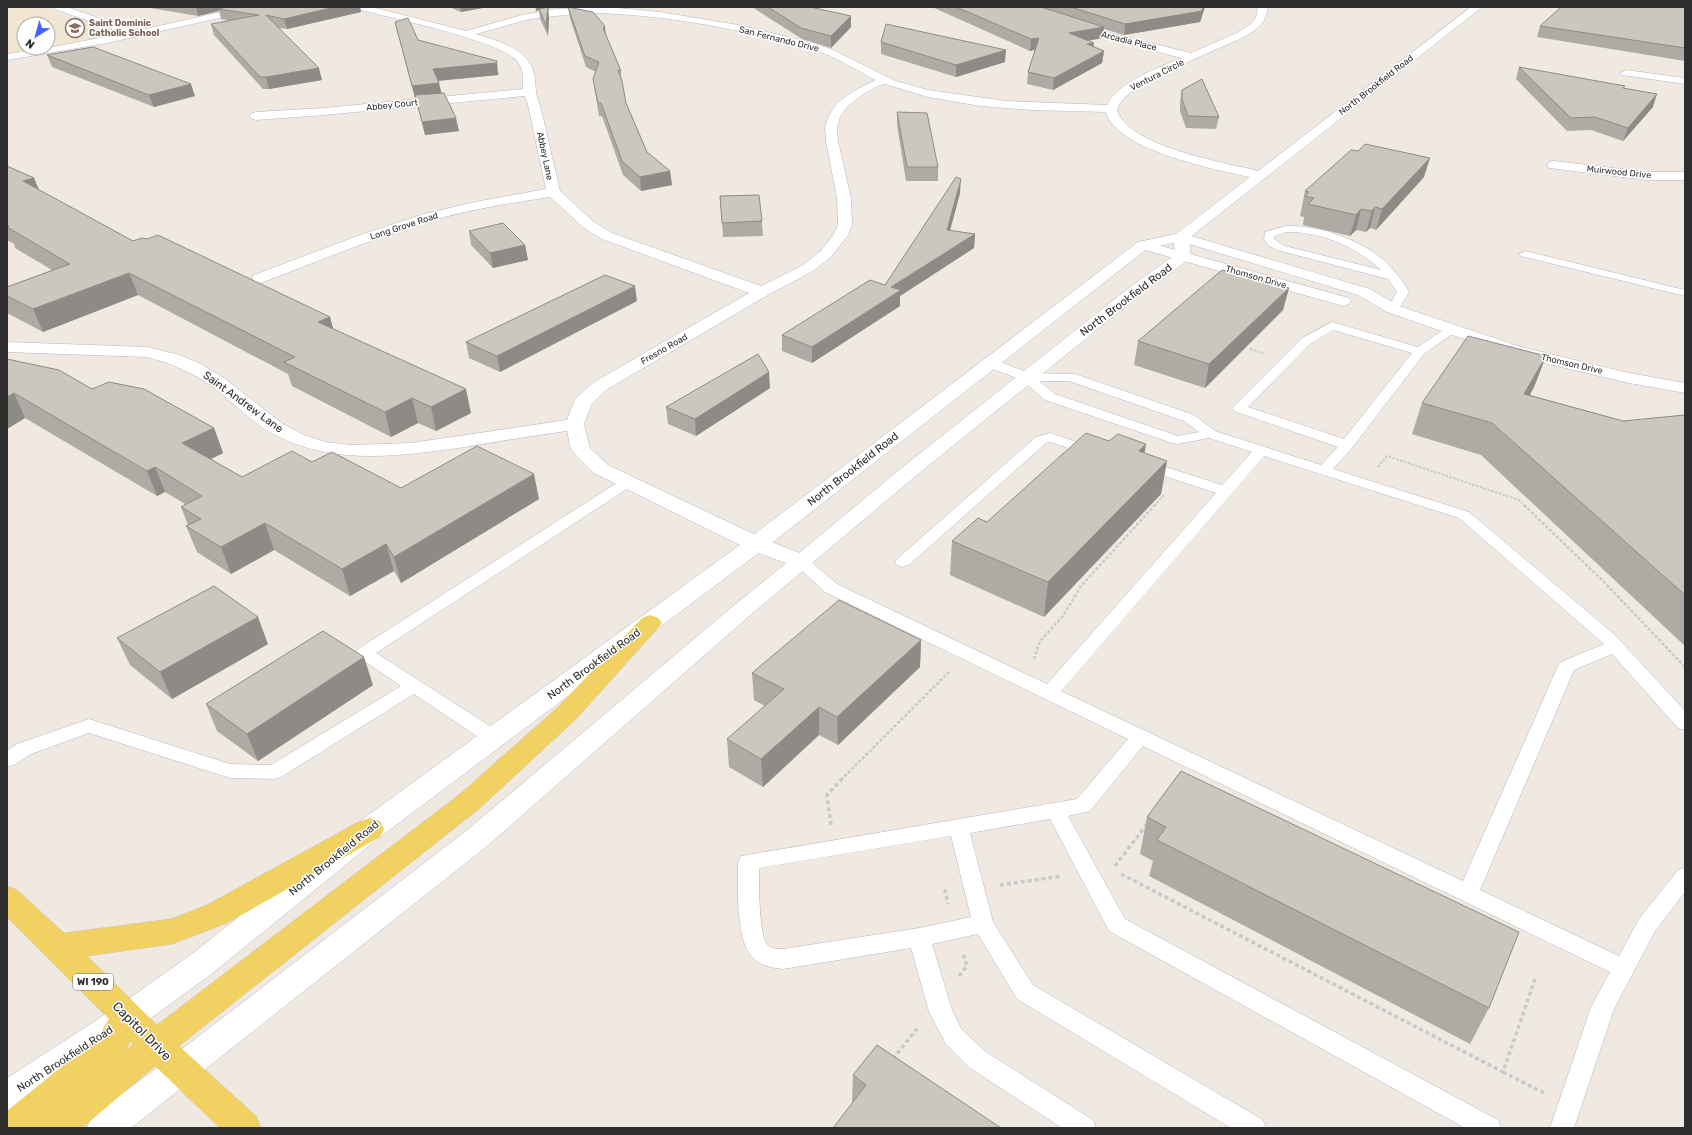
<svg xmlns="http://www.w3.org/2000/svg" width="1692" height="1135" font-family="Rubik,sans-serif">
  <rect width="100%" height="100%" fill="#efe9e1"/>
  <path fill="#f0e6d1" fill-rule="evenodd" d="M7,7H39L114,32L113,35L106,38L7,55ZM24,24H48V48H24Z"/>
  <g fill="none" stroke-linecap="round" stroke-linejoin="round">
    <g stroke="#b4b7c1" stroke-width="1">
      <path id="lane" d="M1286,226C1322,225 1370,242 1393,270C1395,273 1398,274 1399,277C1402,281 1406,287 1409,292L1397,312H1389L1387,309L1397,292L1388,279L1277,250L1269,246L1264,239L1265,232ZM1286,232C1321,231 1356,247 1381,270L1285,246L1274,239V236Z
        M1525,251L1685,290V296L1521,256L1519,254Z
        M1332,322L1418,347L1448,327H1456L1458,330L1424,354L1352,448L1333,469L1469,512L1615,635L1685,711V730L1678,728L1612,654L1574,670L1480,890L1619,956L1639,919L1678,870L1685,868V892L1655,931L1614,1009L1574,1128H1550L1591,1007L1610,972L1143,746L1090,811L1068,816L1125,919L1498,1120L1501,1128H1465L1109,931L1050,819L970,833L993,922L1033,985L1263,1120L1266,1128H1231L1017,999L978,934L932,944L952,1010L962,1030L986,1052L1093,1120L1096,1128H1062L970,1068L946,1044L929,1012L911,948L783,969C773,968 761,966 754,959C735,942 738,886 738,862L741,856L1077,799L1128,739L825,592L796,565L794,562L796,559L802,557L808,559L837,584L1047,684L1216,493L1140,468L1138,465L1140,462L1145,461L1150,462L1222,485L1252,452L1209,438L1177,444L1172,443L1045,400L1022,380L985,366L984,363L985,360H995L1029,373L1075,374L1194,415L1215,431L1321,465L1338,447L1234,411L1232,408L1302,338ZM1333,330L1412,353L1344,439L1248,407L1310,344ZM1039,381H1069L1184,421L1199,432L1178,436L1055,394ZM1264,456L1459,518L1604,644L1561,662L1558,666L1463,881L1061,691ZM951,836L971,917L919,928L783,949C777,949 770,949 766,943C759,931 759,884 759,868Z
        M1050,433L1098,449L1100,452L1098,455L1093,456L1050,442L1046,443L909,565L903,567L897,565L895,562L897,559L1036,437Z
        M628,478L633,479L635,482L633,485L376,653L501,733L503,738L501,743L494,745L487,743L414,694L281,777L274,779L230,778L89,733L31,754L14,765L7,767V751L17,744L89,719L230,764L271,765L401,686L358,657L355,653L358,649L623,479Z"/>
    </g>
    <g stroke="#b4b7c1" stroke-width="1">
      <path id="street" d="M52,7H67L136,31L243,7H261L256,10L107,43L7,60V54L48,48L124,33L54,9Z
        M355,7H372L466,31L522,15L556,9L608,7L660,12L738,25L813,43L833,50L896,81L928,90L1006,101L1107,105C1118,82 1159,67 1182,58C1126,44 1071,29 1018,9L1016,7H1030L1110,33L1191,53L1239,32L1251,24L1256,17L1258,7H1268C1266,22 1259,28 1246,36C1220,49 1135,81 1121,102C1119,104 1118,107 1117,110C1128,147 1230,164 1264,172L1266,175L1264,178L1259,179C1223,171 1117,152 1106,112L1032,110L980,106L928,97L885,84L878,86L862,95L846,108L840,117L837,128L838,141L851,198L852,224L848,235L831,257L813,271L768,295L606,390L591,405L584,424L590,448L608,465L764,539L810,557L813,562L810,567L802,569L748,549L594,473L571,450L567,431C533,436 499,441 465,447C401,456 335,466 275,435C252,423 233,402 213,387C193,372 170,363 147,357L7,352V342L147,347L180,355L201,364L224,378L283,424L304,435L326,442L351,445L411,443L567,420L575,399L594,382L749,293L602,239L584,228L550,197C511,203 472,209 434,220C377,237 321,260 266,281L260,283L254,281L252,278L254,275L360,235L424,214L475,202L546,189L528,105L525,96L324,115L256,120L252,119L250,116L252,113L256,112L324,108L523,89C523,80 524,70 518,62C503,41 387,17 357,9ZM582,13C638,13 693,21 748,33C771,38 794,42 816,50C837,58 856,70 876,80L854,91L837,103L828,117L825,128L826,141L837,198L838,224L834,234L821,251L803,265L761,286L612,233L594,222L560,191L540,105C535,93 536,90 535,78C530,48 500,42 476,34L530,19Z
        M1626,70L1685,78V84L1622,75L1620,73Z
        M1554,161L1647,172H1685V180H1647L1549,168L1547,165L1549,162Z
        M1181,233L1370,289L1399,306L1521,347L1629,373L1685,383V393L1629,383L1510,355L1387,312L1358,295L1176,240L1174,237L1176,234Z
        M1143,241L1349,298L1351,301L1349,304L1343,306L1138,248L1136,245L1138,242Z"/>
    </g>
    <g stroke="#b4b7c1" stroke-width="1">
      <path id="secondary" d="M1471,7H1482L1189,238L1191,257L1188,260L1146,290L918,474L748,617L486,847L131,1128H87L92,1116L169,1059L466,831L732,607L794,557L904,466L1134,284L1175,255L1174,243L1148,248L764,549L380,837L214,972L139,1027L19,1108L7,1113V1078L117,1007L192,954L360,821L748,539L1138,242L1176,234Z"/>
    </g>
    <g stroke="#c9c9c9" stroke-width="1">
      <path id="primary" d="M650,615L658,618L662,623L658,628L576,719L480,808L179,1046L256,1116L261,1128H220L155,1066L82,1128H42L43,1124L39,1128H7V1111L98,1037L109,1019L7,917V886L17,890L64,933L171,919L207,905L360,821L370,818L380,821L384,829L380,837L227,923L172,944L87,956L157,1025L460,794L558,707L642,618ZM131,1041L133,1044L125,1051Z"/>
    </g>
    <path stroke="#c9c9c9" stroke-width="2" stroke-dasharray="2.5 1.5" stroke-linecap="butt" d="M1250,349L1263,353
      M1378,467L1387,456L1519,500L1525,506
      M1154,506L1165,494"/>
    <path stroke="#c9c9c9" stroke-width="2.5" stroke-dasharray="3 2" stroke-linecap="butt" d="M1524,505L1604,582L1685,667
      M1034,659L1040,641L1063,616L1081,586L1155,505
      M841,780L949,672"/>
    <path stroke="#c9c9c9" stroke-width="3.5" stroke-dasharray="4 3" stroke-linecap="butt" d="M831,825L827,795L842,779
      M1115,866L1147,824
      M1121,874L1503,1072L1535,979
      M1000,885L1062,876
      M947,891H945L948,904
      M959,976L967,966L963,954
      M893,1059L918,1027
      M1503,1072L1544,1093"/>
    <use href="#lane" fill="#fff" fill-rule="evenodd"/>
    <use href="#street" fill="#fff" fill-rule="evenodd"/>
    <use href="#secondary" fill="#fff" fill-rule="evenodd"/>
    <use href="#primary" fill="#f2d163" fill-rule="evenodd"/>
  </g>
  <path fill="#afaba4" d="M144,7H360L361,12L287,29L279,28L322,80L269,89H263L214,35L211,24L230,21L221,19L219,11L198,16Z
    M449,7H488L461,12Z
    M535,7H550V8L548,9L549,18L548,36L540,19L539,10L536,11Z
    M568,7L606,35L621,71V79L626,103L647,152L670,171L672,185L641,191L623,175L602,116H599L593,79L596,72L586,67L570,18Z
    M754,7H810L851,27L831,48L802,39L755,9Z
    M932,7H1205L1200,22L1124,35L1104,29L1103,38L1088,41L1094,43L1093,47L1104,51L1102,63L1053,90L1027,84L1028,72L1035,50L1030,51Z
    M1685,7V61L1537,37L1540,26Z
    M395,22L418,40L499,72L498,75L438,81L441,93L459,131L425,135L416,98H415L398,34Z
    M881,42L1005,62L956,77L881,54Z
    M47,55L195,96L154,107L52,67Z
    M1519,67L1625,88L1653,107L1623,141L1591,130L1567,131L1516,79Z
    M1182,90L1219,117L1216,129L1186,128L1180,111V102Z
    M897,112L938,167V181H906L897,125Z
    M7,166L34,178L39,190L133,241L330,317L333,329L471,413L436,431L418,423L391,437L292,386L288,374L138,295L43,332L7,313V287L52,270L15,248L14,244L7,240Z
    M1424,177L1376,230L1370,228L1366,232L1356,230L1350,236L1303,225L1304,217L1300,216L1301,212V211L1305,191Z
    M960,193L950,231L975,234L974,248L900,296V306L812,363L782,351V335L885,285Z
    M720,196L762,221L763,236L723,237Z
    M469,231L525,245L528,260L493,268L471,245Z
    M1289,288L1283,310L1205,388L1134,365L1138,341Z
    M637,301L500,372L469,358L466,342Z
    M1546,356L1534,387L1530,395L1623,421L1685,415V646L1481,455L1412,434L1422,403Z
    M7,359L92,389L214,428L223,453L211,459L242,477L312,462L401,488L539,499L401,583L394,571L350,596L274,550L231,574L197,552L186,526L188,525L181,507L185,504L165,492L157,496L25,418L7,429Z
    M770,388L696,436L668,424L666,407Z
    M1145,453L1167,461L1161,494L1044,617L950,575L952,541L987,522Z
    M117,638L268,644L172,699L130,665Z
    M921,640L920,667L838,745L819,735L763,787L729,767L727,739L765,706L754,700L752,673Z
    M373,685L258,761L217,731L206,704Z
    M1181,771L1489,1008L1470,1044L1149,876L1153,861L1140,854L1147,817Z
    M853,1075L1001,1128L852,1102Z"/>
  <path fill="#8e8b86" d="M196,7H236L218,9L219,11L198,16Z
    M335,7H360L361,12L287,29L284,19Z
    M460,7H488L461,12Z
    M536,7H550V8L548,9L549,18L548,36L546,25L539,9V10L536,11Z
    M1203,7H1205L1200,22L1124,35L1125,24Z
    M851,16V27L831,48V36Z
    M605,26L606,37L603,28Z
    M1104,27L1103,38L1067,44L1069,33Z
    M1039,38L1038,49L1030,51L1031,39Z
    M1094,43L1092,55L1087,44Z
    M1006,50L1005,62L956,77V65Z
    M1104,51L1102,63L1053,90L1054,78Z
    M497,61L498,75L435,81L433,69Z
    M319,68L322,80L269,89L266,77Z
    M439,83L442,95L415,98L412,86Z
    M191,84L195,96L154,107L149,95Z
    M1657,94L1653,107L1623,141L1628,128Z
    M456,118L459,131L425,135L422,122Z
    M1430,158L1424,177L1376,230L1382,209Z
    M670,171L672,185L641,191L640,177Z
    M34,178L42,198L23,181Z
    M961,179L960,193L946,245L947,230Z
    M1375,207L1370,228L1366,232L1372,211Z
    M1361,209L1356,230L1350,236L1356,215Z
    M975,234L974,248L900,296V306L812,363V347L891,287Z
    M525,245L528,260L493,268L490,253Z
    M129,273L138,295L43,332L33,309Z
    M635,286L637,301L500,372L497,356Z
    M1289,288L1283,310L1205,388L1209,364Z
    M330,317L336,340L318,322Z
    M1546,356L1534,387L1512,425L1524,394Z
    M769,372L770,388L696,436L695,419Z
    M466,389L471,413L436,431L431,407Z
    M14,393L25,418L7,429V397Z
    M412,398L418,423L391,437L385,412Z
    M214,428L223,453L192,468L182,443Z
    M1146,444L1141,476L1139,451Z
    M1167,461L1161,494L1044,617L1048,582Z
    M155,467L165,492L157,496L147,471Z
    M534,474L539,499L401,583L394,557Z
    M265,523L274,550L231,574L221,547Z
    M386,544L394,571L350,596L342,569Z
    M258,617L268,644L172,699L160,672Z
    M921,640L920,667L838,745L837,717Z
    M364,657L373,685L258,761L247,734Z
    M819,707V735L763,787L761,759Z"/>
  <path fill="#cbc7bf" stroke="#8e8b86" d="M227,7H335L284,19L266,15L319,68L266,77H260L211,24L259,15L218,9Z
    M548,7L546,25L539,9Z
    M568,7L593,12L605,26L603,28L621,71L618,70L622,81L626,103L647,152L670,171L640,177L622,161L601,103H598L593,79L599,62L585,56Z
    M768,7H810L851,16L831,36L801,28Z
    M956,7H1041L1104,27L1069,33L1094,43L1087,44L1104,51L1054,78L1028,72L1039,38L1031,39Z
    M1071,7H1203L1202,11L1125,24Z
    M1561,7H1685V48L1540,26Z
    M408,18L418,40L497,61L496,63L433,69L439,83L412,86L395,22Z
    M886,24L1006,50L956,65L881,42Z
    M93,47L191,84L149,95L47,55Z
    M1519,67L1625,86L1623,88L1657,94L1628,128L1595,117L1571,118Z
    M1202,79L1219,117L1188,116L1182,99V90Z
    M444,93L456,118L422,122L415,95Z
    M897,112L927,113L938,167H907Z
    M1365,144L1430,158L1382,209L1375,207L1372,211L1361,209L1356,215L1308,204L1314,198L1305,196L1309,192L1305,191L1351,150L1358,151Z
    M7,166L34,178L23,181L133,241L142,238L147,239L158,235L330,317L318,322L466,389L431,407L412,398L385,412L284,362L295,357L129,273L33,309L7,296V287L70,264L7,227V226H9L7,224Z
    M956,177L961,179L947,230L975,234L891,287L901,290L812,347L782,335L870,280L885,285Z
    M759,195L762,221L722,223L720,196Z
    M503,223L525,245L490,253L469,231Z
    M1222,270L1289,288L1209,364L1138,341Z
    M605,275L635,286L497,356L466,342Z
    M1468,336L1546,356L1524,394L1623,421L1685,415V595L1492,423L1422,403Z
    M758,354L769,372L695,419L666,407Z
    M7,359L59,370L92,389L109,382L144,389L214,428L182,443L242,477L292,451L312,462L332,452L401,488L477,446L534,474L394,557L386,544L342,569L265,523L221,547L186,526L201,519L181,507L202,496L155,467L147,471L14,393L7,397Z
    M1086,433L1109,441L1118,434L1146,444L1139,451L1167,461L1048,582L952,541L978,518L987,522Z
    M214,586L258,617L160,672L117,638Z
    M839,600L921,640L837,717L819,707L761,759L727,739L784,689L752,673Z
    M323,631L364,657L247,734L206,704Z
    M1181,771L1519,932L1489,1008L1157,840L1166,827L1147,817Z
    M877,1045L1001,1128H833L866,1085L853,1075Z"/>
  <defs>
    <g id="school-ring" transform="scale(1)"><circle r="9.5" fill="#fff" stroke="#8d6e63" stroke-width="1.5"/><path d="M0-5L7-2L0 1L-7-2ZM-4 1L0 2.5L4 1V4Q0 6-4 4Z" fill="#8d6e63"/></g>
  </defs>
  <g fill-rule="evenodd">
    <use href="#school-ring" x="75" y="28"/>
  </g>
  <g text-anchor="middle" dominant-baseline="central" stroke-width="3" stroke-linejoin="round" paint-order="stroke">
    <g font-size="9" font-weight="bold" fill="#785e54" stroke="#fff" text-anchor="start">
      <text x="89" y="23">Saint Dominic<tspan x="89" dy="10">Catholic School</tspan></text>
    </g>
    <g font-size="9" fill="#2e2e2e" stroke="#fff">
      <text transform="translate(779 39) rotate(14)">San Fernando Drive</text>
      <text transform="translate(1129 41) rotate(14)">Arcadia Place</text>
      <text transform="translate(1157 75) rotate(-27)">Ventura Circle</text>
      <text transform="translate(1376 85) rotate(-38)">North Brookfield Road</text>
      <text transform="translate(392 105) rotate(-6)">Abbey Court</text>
      <text transform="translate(545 156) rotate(78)">Abbey Lane</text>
      <text transform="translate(1619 172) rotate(6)">Muirwood Drive</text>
      <text transform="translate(404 226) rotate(-18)">Long Grove Road</text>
      <text transform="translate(1256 277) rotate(16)">Thomson Drive</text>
      <text transform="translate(664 349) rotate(-30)">Fresno Road</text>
      <text transform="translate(1572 364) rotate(13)">Thomson Drive</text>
    </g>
    <rect fill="#fff" stroke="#6d6d6d" stroke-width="1" x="73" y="974" width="40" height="16" rx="3"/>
    <g font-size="10" font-weight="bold" fill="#2e2e2e">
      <text x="93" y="982">WI 190</text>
    </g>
    <g font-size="11" fill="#2e2e2e" stroke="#fff">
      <text transform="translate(1126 300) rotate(-37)">North Brookfield Road</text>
      <text transform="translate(243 402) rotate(36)">Saint Andrew Lane</text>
      <text transform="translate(853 469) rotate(-38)">North Brookfield Road</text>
      <text transform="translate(594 664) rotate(-36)">North Brookfield Road</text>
      <text transform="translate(334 858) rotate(-39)">North Brookfield Road</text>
      <text transform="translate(65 1059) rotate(-33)">North Brookfield Road</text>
    </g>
    <g font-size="13" fill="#2e2e2e" stroke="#fff">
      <text transform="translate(142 1031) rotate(45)">Capitol Drive</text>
    </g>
  </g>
  <rect width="1692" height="1135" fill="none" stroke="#2e2e2e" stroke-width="16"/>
  <g transform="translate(36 36) rotate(217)"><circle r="19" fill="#ffffff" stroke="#ababab"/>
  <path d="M0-3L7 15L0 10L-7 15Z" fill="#4264fb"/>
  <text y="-6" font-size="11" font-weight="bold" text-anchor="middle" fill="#2e2e2e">N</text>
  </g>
</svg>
